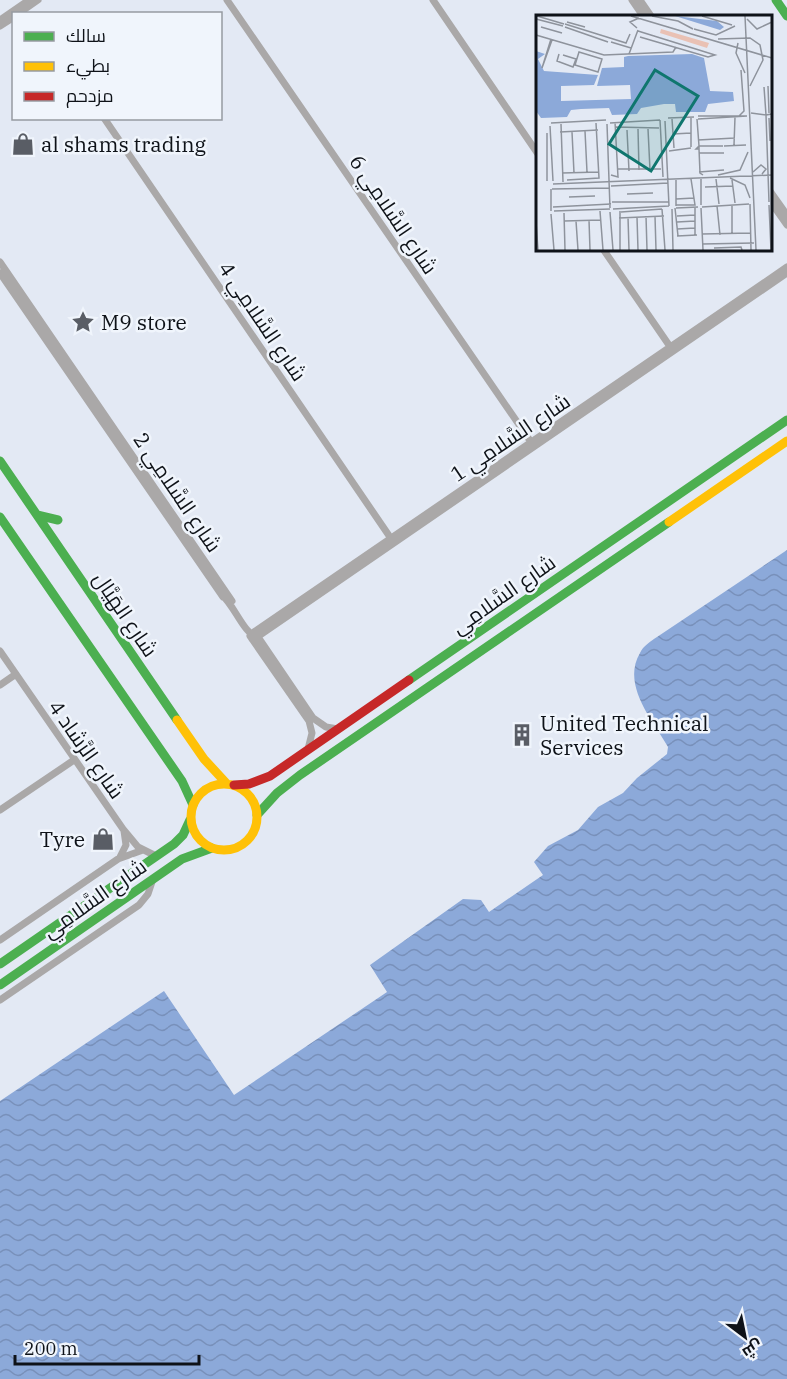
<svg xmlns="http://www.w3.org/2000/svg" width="787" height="1379" font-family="'IBM Plex Serif',Cairo,serif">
  <defs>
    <pattern id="water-waves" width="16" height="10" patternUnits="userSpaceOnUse" patternTransform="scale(1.5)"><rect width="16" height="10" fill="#8ca9d9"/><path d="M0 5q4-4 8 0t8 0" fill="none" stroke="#7890ba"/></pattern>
  </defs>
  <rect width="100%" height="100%" fill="#e3e9f4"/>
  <path fill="url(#water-waves)" d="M787,550V1379H0V1101L164,991L234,1095L387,992L370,965L463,899L481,900L489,912L543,875L534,862L548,846L578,830L598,807L623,793L637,778L667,754L668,747C653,721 621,685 640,653C643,646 651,641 657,637Z"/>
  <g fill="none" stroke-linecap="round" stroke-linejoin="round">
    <path stroke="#aaa8a8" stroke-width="7" d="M227,0L533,445
      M433,0L538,154
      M632,0L643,16
      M640,0L651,16
      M18,14L38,0
      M0,20L29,0
      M0,26L14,17
      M104,118L392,540
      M770,191L787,215
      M770,201L787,225
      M603,249L671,348
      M0,262L232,601
      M0,273L223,597
      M222,595C234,605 244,634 257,637L787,273
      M256,634L313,718L326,727L338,729
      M250,636L309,721L312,733L308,749
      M252,639L254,632L787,267
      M0,651L123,829L138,847L156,856
      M0,685L16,674
      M0,810L74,760
      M120,857L126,845L124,831
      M0,940L118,859L143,850
      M0,1000L139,905L148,894L153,879"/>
    <path stroke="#4caf50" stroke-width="9" d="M776,0L787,16
      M0,461L177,720
      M37,515L58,520
      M0,517L182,781L193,805
      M409,680L787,420
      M257,815L277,793L300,775L669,522
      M0,964L174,844L183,835L190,820
      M0,985L182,859L212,848"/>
    <path stroke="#ffc107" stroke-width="9" d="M669,522L787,441
      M177,720L204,759L227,784
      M191 817a33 33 0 1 1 66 0a33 33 0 1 1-66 0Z"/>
    <path stroke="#c62828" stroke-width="9" d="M234,785L249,784L270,776L409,680"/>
  </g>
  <defs>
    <g id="shop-bare" transform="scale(1.8)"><path d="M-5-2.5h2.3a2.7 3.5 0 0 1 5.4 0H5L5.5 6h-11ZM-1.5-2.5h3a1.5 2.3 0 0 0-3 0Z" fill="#595d65" stroke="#f0f5fc" stroke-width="2.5" paint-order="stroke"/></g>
    <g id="sight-bare" transform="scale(1.8)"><path d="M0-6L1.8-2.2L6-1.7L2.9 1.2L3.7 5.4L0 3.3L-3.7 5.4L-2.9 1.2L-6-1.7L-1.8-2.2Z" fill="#595d65" stroke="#f0f5fc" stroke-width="2.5" paint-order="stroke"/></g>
    <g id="building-bare" transform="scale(1.8)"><path d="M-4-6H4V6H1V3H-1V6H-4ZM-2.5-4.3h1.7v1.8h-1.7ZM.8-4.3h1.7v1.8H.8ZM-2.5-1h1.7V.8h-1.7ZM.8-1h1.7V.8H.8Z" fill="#595d65" stroke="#f0f5fc" stroke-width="2.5" paint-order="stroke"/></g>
  </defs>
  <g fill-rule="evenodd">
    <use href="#shop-bare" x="23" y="144"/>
    <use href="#sight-bare" x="83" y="322"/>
    <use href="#building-bare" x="522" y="735"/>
    <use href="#shop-bare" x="103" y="839"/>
  </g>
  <g text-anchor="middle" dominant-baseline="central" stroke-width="5" stroke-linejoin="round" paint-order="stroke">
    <g font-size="21" fill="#0e1218" stroke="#f0f5fc" text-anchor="start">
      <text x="41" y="144">al shams trading</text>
      <text x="101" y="322">M9 store</text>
      <text x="540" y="723">United Technical<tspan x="540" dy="24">Services</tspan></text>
      <text x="85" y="839" text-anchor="end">Tyre</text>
    </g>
    <g font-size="21" fill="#0e1218" stroke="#f0f5fc">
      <text transform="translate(394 214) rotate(56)">شارع السَّلامِي 6</text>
      <text transform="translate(263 321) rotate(56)">شارع السَّلامِي 4</text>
      <text transform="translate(510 437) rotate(-34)">شارع السَّلامِي 1</text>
      <text transform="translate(178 492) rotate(56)">شارع السَّلامِي 2</text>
      <text transform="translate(503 594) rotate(-35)">شارع السَّلامِي</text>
      <text transform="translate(126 614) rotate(56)">شارع الهَيَّال</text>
      <text transform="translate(87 749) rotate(55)">شارع الرَّشاد 4</text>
      <text transform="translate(94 898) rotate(-35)">شارع السَّلامِي</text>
    </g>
  </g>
  <g transform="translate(536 15)">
    <rect width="236" height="236" fill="#e3e9f4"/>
    <path d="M125,14L173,28L171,33L124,18Z" fill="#e9c1b4"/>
    <path d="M139,1L181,6L188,12L184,15ZM0,36L9,39L2,44L8,56L62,60L58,70L25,71V86L95,84L94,70L61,71L66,53L88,52V42L92,41L156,39L168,43L174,76L197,77L198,86L172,89L169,97H140L139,89H128L105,93L101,99L76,100L73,93L45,94L35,95L31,102L5,103L0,96Z" fill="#8ca9d9"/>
    <path fill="none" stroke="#8e939c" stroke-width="1.5" d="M1,1L28,9M95,1L236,43M116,1L142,6L157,14M166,1L196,10M209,1L220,235M0,4L27,11M211,4L221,14L236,7M31,7L49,12M29,9L74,23M5,12L26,18M29,12L72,27M101,13L94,7L103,3M158,14L180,20L199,11M102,16L179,40L172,42L104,22M0,20L68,40L137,37L140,32M74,23L90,28L94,19M15,24L6,53L16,25M182,24L214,23L224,30L227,45L214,71M75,27L95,33M202,28L200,38L209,58M43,37L66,44L62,57L39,50ZM23,39L21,46L37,52L40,44L27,40M93,39L102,15M232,71L233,98M215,98L230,100L228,72M162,101H211L162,104M203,101L208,96L205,55M132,103L158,102M233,103L234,126M136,104L138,133M161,104L163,131L160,134H163V131M124,105L127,162M129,106L133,191M15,108L70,105M74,108L124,105M25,109L27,167M71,109L74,193M14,111L17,166M80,112L123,113M102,114L103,155M112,114L114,155M91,115L93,156M49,116L51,157M24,117L62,115M36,117L38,158M137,119L155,118M162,125L199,123M198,130L199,102M163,131H187M188,131L210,130M155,132V103M163,134L164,158L167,160M133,136L155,133M163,138H188M82,154H125M163,157L188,155M217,157L225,150L230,154L226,159M26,158L63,157M75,160L82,162L79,107M182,160L204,155L212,137M194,163L209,170L214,183M165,164V190M180,164L183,189M31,165L63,163L60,108M140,165V191M196,165L199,188M11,166V118M17,169L236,160M75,171L132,168M169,172L197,171M15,174V196M16,174L74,173M91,179L117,178M33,182L59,181M140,184L158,183M76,187H133M233,187L230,100L236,99M214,189L215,235M140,190H159L155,164M233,190L235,235M181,191L184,220M196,191V219M17,192L75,189M166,192L213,189M139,193L142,221M140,193L162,192M165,193L167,235M77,194L133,191M126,194L129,235M136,194L137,235M18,196L74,194M64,196L67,235M84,196V235M74,197L77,235M85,197L126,194M28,198L29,235M15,199L18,235M110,201L111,235M119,201L120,235M141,201L159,200M92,202L93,235M101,202L102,235M83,203L128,201M53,205L54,235M28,206L65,205M40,206L42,235M0,207L2,235M141,207L159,206M141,214L159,213M166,219L215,218M141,221L161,220M159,221V192M166,229L218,228M178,233L205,232L206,235"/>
    <path fill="#0f766e" fill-opacity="0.15" stroke="#0f766e" stroke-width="3" d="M119,55L162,81L115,156L73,129Z"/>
    <rect width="236" height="236" fill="none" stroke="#0e1218" stroke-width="3"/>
  </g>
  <rect x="12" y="12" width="210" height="108" fill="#f0f5fc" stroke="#969aa1" stroke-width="1.5"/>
  <rect x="24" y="32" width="30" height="9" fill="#4caf50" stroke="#969aa1" stroke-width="1.5"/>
  <text x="66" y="42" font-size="18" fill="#0e1218">سالك</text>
  <rect x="24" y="62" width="30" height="9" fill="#ffc107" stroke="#969aa1" stroke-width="1.5"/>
  <text x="66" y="72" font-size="18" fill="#0e1218">بطيء</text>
  <rect x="24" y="92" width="30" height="9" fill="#c62828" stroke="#969aa1" stroke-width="1.5"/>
  <text x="66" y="102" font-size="18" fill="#0e1218">مزدحم</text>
  <g transform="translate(745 1337) rotate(148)" stroke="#f0f5fc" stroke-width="4.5" paint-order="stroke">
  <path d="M0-4.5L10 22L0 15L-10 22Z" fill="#0e1218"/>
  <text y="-9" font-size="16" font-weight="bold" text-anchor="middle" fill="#0e1218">ش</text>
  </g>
  <path d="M15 1355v9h184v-9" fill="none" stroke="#0e1218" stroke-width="3"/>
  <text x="24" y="1355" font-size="18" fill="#0e1218" stroke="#f0f5fc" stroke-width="4.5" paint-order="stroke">200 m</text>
</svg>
